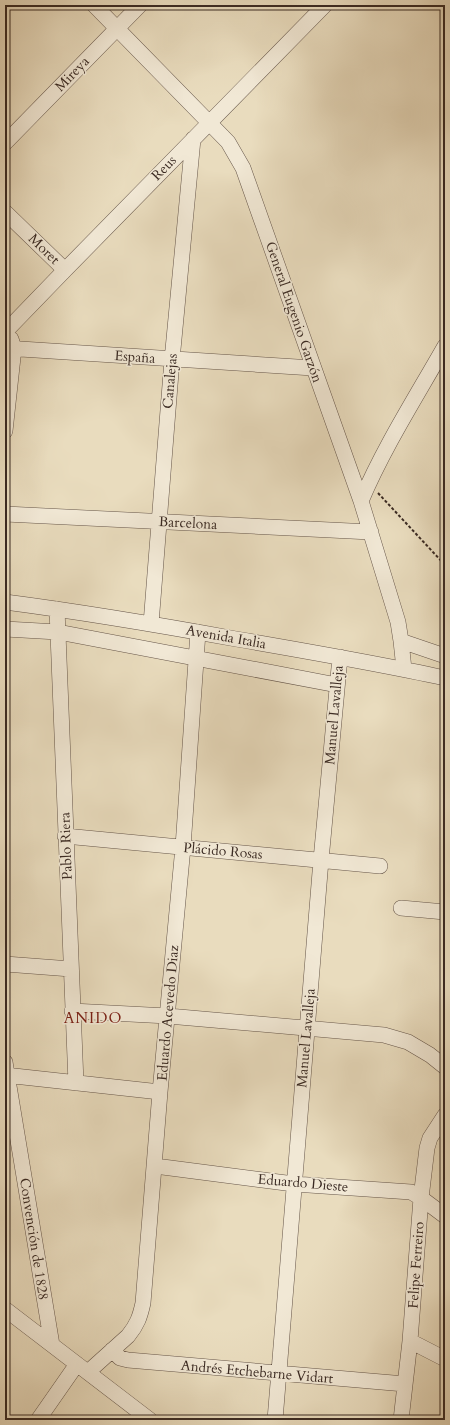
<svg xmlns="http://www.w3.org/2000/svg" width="450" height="1425" font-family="Cardo,serif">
  <rect width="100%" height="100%" fill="#e9dcbe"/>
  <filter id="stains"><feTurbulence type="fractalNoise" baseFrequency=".005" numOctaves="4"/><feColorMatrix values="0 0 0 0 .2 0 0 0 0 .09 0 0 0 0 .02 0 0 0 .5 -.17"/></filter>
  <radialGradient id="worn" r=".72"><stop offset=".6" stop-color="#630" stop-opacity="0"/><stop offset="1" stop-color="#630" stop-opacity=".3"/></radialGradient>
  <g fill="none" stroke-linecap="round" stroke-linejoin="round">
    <g stroke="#66564a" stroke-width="16">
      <path id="minor" d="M94,5L228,142L243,168L361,501L398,622L401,641L404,669
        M5,143L140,5
        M5,212L65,270
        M5,332L65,270L325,5
        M5,348L313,368
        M5,431L14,348L11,339
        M361,501C384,447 416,397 445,346
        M5,514L371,532
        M5,602C82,612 159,625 236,639C306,651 376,663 445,678
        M57,609L76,1083
        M151,624L172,360L193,139
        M5,629L58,632L337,685
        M401,641L445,656
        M65,836L380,866
        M401,908L445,912
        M5,964L71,969
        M72,1011L168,1016L384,1035L408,1042L430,1055L445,1067
        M5,1062L52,1345
        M5,1075L160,1092
        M155,1166L294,1184L411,1192L421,1198L445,1216
        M5,1309L150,1420
        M410,1341L445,1359
        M112,1350L120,1358L128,1360L405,1384
        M88,1372L128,1336C137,1325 140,1317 143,1303L160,1092L183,847L198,632
        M38,1420L77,1364
        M275,1420L321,860L340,657
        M401,1420L410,1341L421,1198L427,1148L430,1138L445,1115"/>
    </g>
    <path stroke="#3a2a23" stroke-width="2" stroke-dasharray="3 2" stroke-linecap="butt" d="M378,493L445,565"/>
    <use href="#minor" stroke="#f1e8d5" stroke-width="15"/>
  </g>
  <g text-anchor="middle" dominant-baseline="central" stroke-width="3" stroke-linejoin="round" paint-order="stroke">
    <g font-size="14" fill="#3a2a23" stroke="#f1e8d5">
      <text transform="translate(72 74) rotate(-46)">Mireya</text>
      <text transform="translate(164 168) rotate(-46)">Reus</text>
      <text transform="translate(44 249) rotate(44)">Moret</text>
      <text transform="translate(294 312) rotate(71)">General Eugenio Garzón</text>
      <text transform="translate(135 357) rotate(4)">España</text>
      <text transform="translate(170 381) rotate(-85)">Canalejas</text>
      <text transform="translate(188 523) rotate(3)">Barcelona</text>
      <text transform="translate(226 637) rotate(10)">Avenida Italia</text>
      <text transform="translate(334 715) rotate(-85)">Manuel Lavalleja</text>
      <text transform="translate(66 846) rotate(-92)">Pablo Riera</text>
      <text transform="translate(223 851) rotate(5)">Plácido Rosas</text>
      <text transform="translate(168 1013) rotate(-85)">Eduardo Acevedo Diaz</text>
      <text transform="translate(306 1038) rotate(-85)">Manuel Lavalleja</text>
      <text transform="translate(303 1183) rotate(5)">Eduardo Dieste</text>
      <text transform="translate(34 1239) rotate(81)">Convención de 1828</text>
      <text transform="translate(416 1265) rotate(-86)">Felipe Ferreiro</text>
      <text transform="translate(257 1372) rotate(5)">Andrés Etchebarne Vidart</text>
    </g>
    <g font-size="15" letter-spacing="1" fill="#7a1f14" stroke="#f1e8d5">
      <text x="93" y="1018">ANIDO</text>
    </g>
  </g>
  <rect width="450" height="1425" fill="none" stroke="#e9dcbe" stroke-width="20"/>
  <rect x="6" y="6" width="438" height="1413" fill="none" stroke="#3a2a23" stroke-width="2"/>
  <rect x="10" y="10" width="430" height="1405" fill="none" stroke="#3a2a23"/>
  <rect width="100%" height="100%" filter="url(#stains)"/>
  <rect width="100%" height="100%" fill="url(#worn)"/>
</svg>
